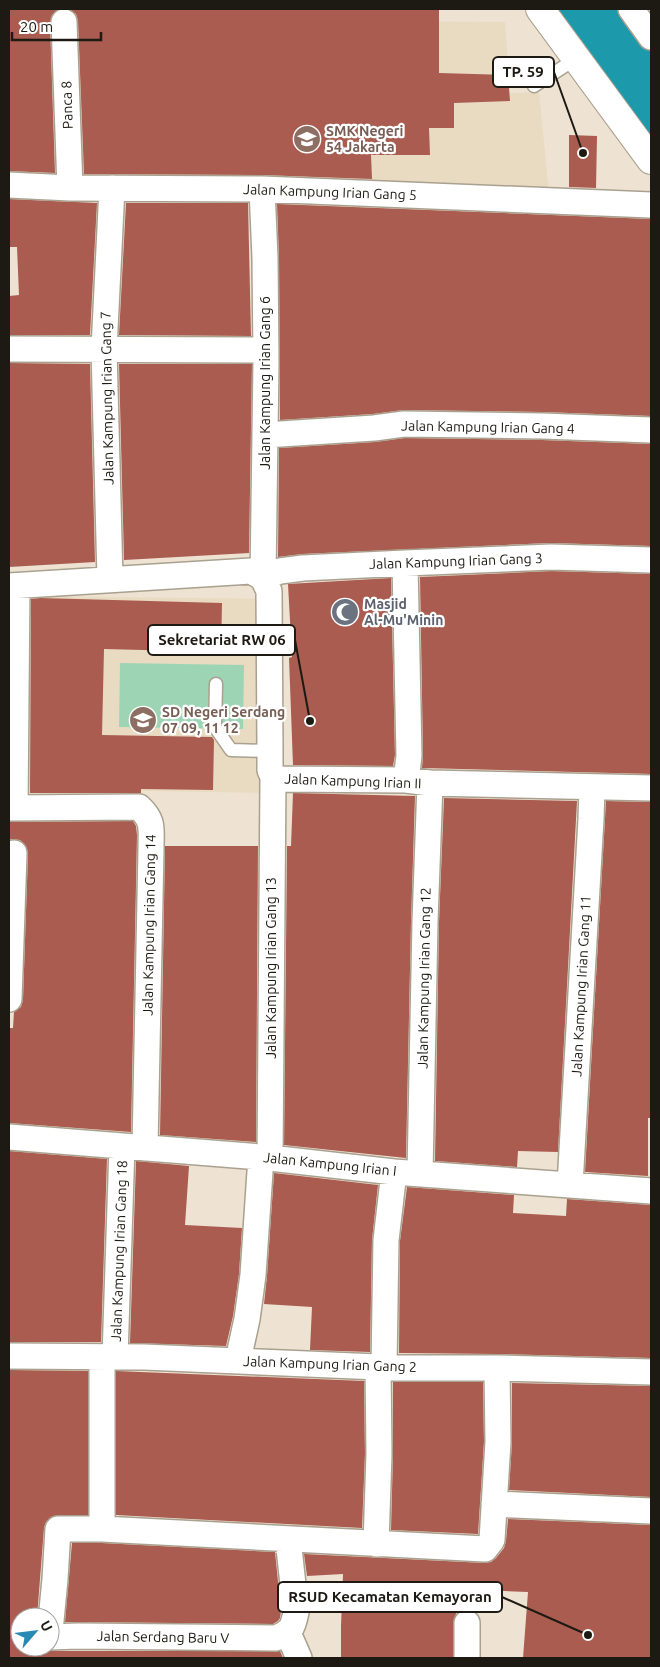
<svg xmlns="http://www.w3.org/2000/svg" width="660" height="1667" font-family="Ubuntu,sans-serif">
  <rect width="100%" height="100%" fill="#eee3d2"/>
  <path fill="#e9dac2" d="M68,19L505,22L510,93L539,92L549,193L71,185Z
    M21,596L267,599L266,793L19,789Z"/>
  <path fill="#9dd5b4" d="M120,663L244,665L243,729L119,727Z"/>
  <path fill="#1c99ab" d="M558,9H620L651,51V136Z"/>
  <path fill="#a95c4f" d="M9,9H60L52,15L50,23L55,173L9,171Z
    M69,9H439V73L508,75L510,101L454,103V128H429L430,155H371L372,179L262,175L84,174L78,21L76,14Z
    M569,135L597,136L596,188L569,187Z
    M9,199L97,203L90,335H9V296L19,295L17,247H9Z
    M126,203H248L251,336L119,335Z
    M277,204L651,219V416L542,412L404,410L373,414L280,420L279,258Z
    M9,363L90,364L95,562L9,567Z
    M119,364H252L249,553L124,560Z
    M405,438L542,440L651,444V546L550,543L302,554L278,557L279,448L375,442Z
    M551,571L651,574V774L422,768L423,756L420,577Z
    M391,578L395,755L393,766L293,765L289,658L292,657L288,584Z
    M40,598L222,603L221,652L104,649L102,735L212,737L214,740L213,790L141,789V793H30L31,599Z
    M293,793L415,796L411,922L406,1158L284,1145L287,846H291Z
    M444,798L577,801L558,1152L518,1151L517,1167L435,1161L439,922Z
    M606,801L651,802V1118H648V1176L585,1172Z
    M133,821L136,826L137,835L131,1132L9,1123V1028H13L14,1012L21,1007L23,999L28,853L26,846L20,840L9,839V822Z
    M165,846H258L256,1142L160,1135Z
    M9,1151L107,1159L101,1342H9Z
    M136,1161L189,1166L185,1225L242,1228L239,1274L233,1316L226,1346L130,1343Z
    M274,1173L378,1185L372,1240L370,1352L310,1350L312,1307L264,1304L267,1276Z
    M407,1187L514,1195L513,1213L566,1216L567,1199L651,1205V1358L497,1354L399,1353L400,1241Z
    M9,1370L88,1371V1515H58L51,1517L46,1522L44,1528L37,1617H20V1647H40L44,1650L51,1651H280L283,1658H10L9,1628Z
    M116,1371L364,1381L365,1454L362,1528L116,1515Z
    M393,1382H483L484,1442L478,1534L391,1530L393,1454Z
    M512,1383L651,1386V1497L509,1490L512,1442Z
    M508,1519L651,1525V1658H523L528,1592L457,1589L456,1614L453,1623V1658H341V1626L343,1574L307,1576L304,1554L485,1563L491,1562L496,1558L504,1548L506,1541Z
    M72,1543H102L275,1552L281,1611L280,1618L278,1621L273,1624L65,1622Z"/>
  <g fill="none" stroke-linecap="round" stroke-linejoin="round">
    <g stroke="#aaa08f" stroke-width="15">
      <path id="lane" d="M534,86L577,58
        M216,684L215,727L231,750L270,751"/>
    </g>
    <g stroke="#aaa08f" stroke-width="28">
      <path id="street" d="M631,9L651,37
        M64,22L70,188
        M9,185L70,188L262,189L651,205
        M262,189L265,258L266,362L263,578L280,571L303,568L405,563L551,557L651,560
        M9,349L266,350
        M265,435L374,428L404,424L542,426L651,430
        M405,563L409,756L406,780
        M110,579L104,349L112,188
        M9,586L251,571L263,578L269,591L270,751V770L273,777L281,779L406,780L430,783L651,788
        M9,808L139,807C154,821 151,828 151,848L145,1148
        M15,808L17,586
        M9,854L14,853L9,999
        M9,1137L261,1157L394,1172L651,1191
        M270,1158L273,777
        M420,1174L425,922L430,783
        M570,1185L591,819L592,788
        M9,1356L144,1357L402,1368H497L651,1372
        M115,1357L122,1146
        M238,1360L247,1319L253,1275L261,1157
        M384,1367L386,1240L394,1172
        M494,1504L651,1511
        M102,1529V1357
        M376,1544L379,1454L378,1366
        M50,1631L55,1579L58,1529H102L485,1549L492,1540L498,1442L497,1368
        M288,1633L299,1658
        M50,1637L78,1636L276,1638C291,1632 293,1628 296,1612L288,1539
        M467,1658V1623"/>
    </g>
    <g stroke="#aaa08f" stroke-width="30">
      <path id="secondary" d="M540,9L651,160"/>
    </g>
    <use href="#lane" stroke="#fff" stroke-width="12"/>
    <use href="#street" stroke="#fff" stroke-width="25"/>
    <use href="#secondary" stroke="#fff" stroke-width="28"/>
  </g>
  <defs>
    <g id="school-disc" transform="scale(1.4375)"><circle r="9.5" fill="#8d6e63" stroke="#fff"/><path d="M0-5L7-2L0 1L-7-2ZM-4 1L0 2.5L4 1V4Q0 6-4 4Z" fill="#fff"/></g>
    <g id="mosque-disc" transform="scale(1.4375)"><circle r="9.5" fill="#6b7280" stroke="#fff"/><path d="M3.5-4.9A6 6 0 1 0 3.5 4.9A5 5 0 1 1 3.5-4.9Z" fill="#fff"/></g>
  </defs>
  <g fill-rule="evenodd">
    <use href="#school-disc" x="307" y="139"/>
    <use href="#mosque-disc" x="345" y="612"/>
    <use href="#school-disc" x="143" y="720"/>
  </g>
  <g text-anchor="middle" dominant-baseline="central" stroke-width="4.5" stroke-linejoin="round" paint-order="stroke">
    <g font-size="14" fill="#1d1913" stroke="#fff">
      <text transform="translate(67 105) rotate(-92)">Panca 8</text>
      <text transform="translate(330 192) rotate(2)">Jalan Kampung Irian Gang 5</text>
      <text transform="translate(265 383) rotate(-90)">Jalan Kampung Irian Gang 6</text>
      <text transform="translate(107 398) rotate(-91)">Jalan Kampung Irian Gang 7</text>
      <text transform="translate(488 427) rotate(1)">Jalan Kampung Irian Gang 4</text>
      <text transform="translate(456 561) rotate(-2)">Jalan Kampung Irian Gang 3</text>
      <text transform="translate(353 781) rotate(2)">Jalan Kampung Irian II</text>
      <text transform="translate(149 925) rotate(-89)">Jalan Kampung Irian Gang 14</text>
      <text transform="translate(271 968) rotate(-90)">Jalan Kampung Irian Gang 13</text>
      <text transform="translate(424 978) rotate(-89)">Jalan Kampung Irian Gang 12</text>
      <text transform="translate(581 986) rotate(-87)">Jalan Kampung Irian Gang 11</text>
      <text transform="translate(330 1164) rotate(6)">Jalan Kampung Irian I</text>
      <text transform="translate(119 1251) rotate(-88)">Jalan Kampung Irian Gang 18</text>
      <text transform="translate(330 1364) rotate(2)">Jalan Kampung Irian Gang 2</text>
      <text transform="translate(163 1637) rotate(1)">Jalan Serdang Baru V</text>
    </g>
    <g font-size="14" font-weight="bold" fill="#785e54" stroke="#fff" text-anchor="start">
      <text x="326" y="131">SMK Negeri<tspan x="326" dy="16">54 Jakarta</tspan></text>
      <text x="162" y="712">SD Negeri Serdang<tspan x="162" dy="16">07 09, 11 12</tspan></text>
    </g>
    <g font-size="14" font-weight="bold" fill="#5b616d" stroke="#fff" text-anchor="start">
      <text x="364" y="604">Masjid<tspan x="364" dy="16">Al-Mu'Minin</tspan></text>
    </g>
  </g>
  <path fill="none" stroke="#1d1913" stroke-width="2" d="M583 153L554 72M310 721L295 640M588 1635L502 1597"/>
  <g fill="#1d1913" stroke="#fff" stroke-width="2">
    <circle cx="583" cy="153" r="5"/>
    <circle cx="310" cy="721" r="5"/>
    <circle cx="588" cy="1635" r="5"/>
  </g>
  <g fill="#fff" stroke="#1d1913" stroke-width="2">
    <rect x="493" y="57" width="61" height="30" rx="5"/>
    <rect x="148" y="625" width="147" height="30" rx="5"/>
    <rect x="278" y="1582" width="224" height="30" rx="5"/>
  </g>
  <g font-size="15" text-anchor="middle" font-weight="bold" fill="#1d1913">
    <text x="523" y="77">TP. 59</text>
    <text x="222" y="645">Sekretariat RW 06</text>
    <text x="390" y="1602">RSUD Kecamatan Kemayoran</text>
  </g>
  <rect width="660" height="1667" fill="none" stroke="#1d1913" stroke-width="20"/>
  <g transform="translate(35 1632) rotate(62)"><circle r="24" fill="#ffffff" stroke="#a5a3a1"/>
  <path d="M0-4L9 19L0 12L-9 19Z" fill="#278ab4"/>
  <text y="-8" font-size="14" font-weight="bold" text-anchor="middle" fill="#1d1913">U</text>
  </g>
  <path d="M12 32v8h89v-8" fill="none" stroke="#1d1913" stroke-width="2.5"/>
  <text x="20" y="32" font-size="15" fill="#1d1913" stroke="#ffffff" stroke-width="4" paint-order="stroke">20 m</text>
</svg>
